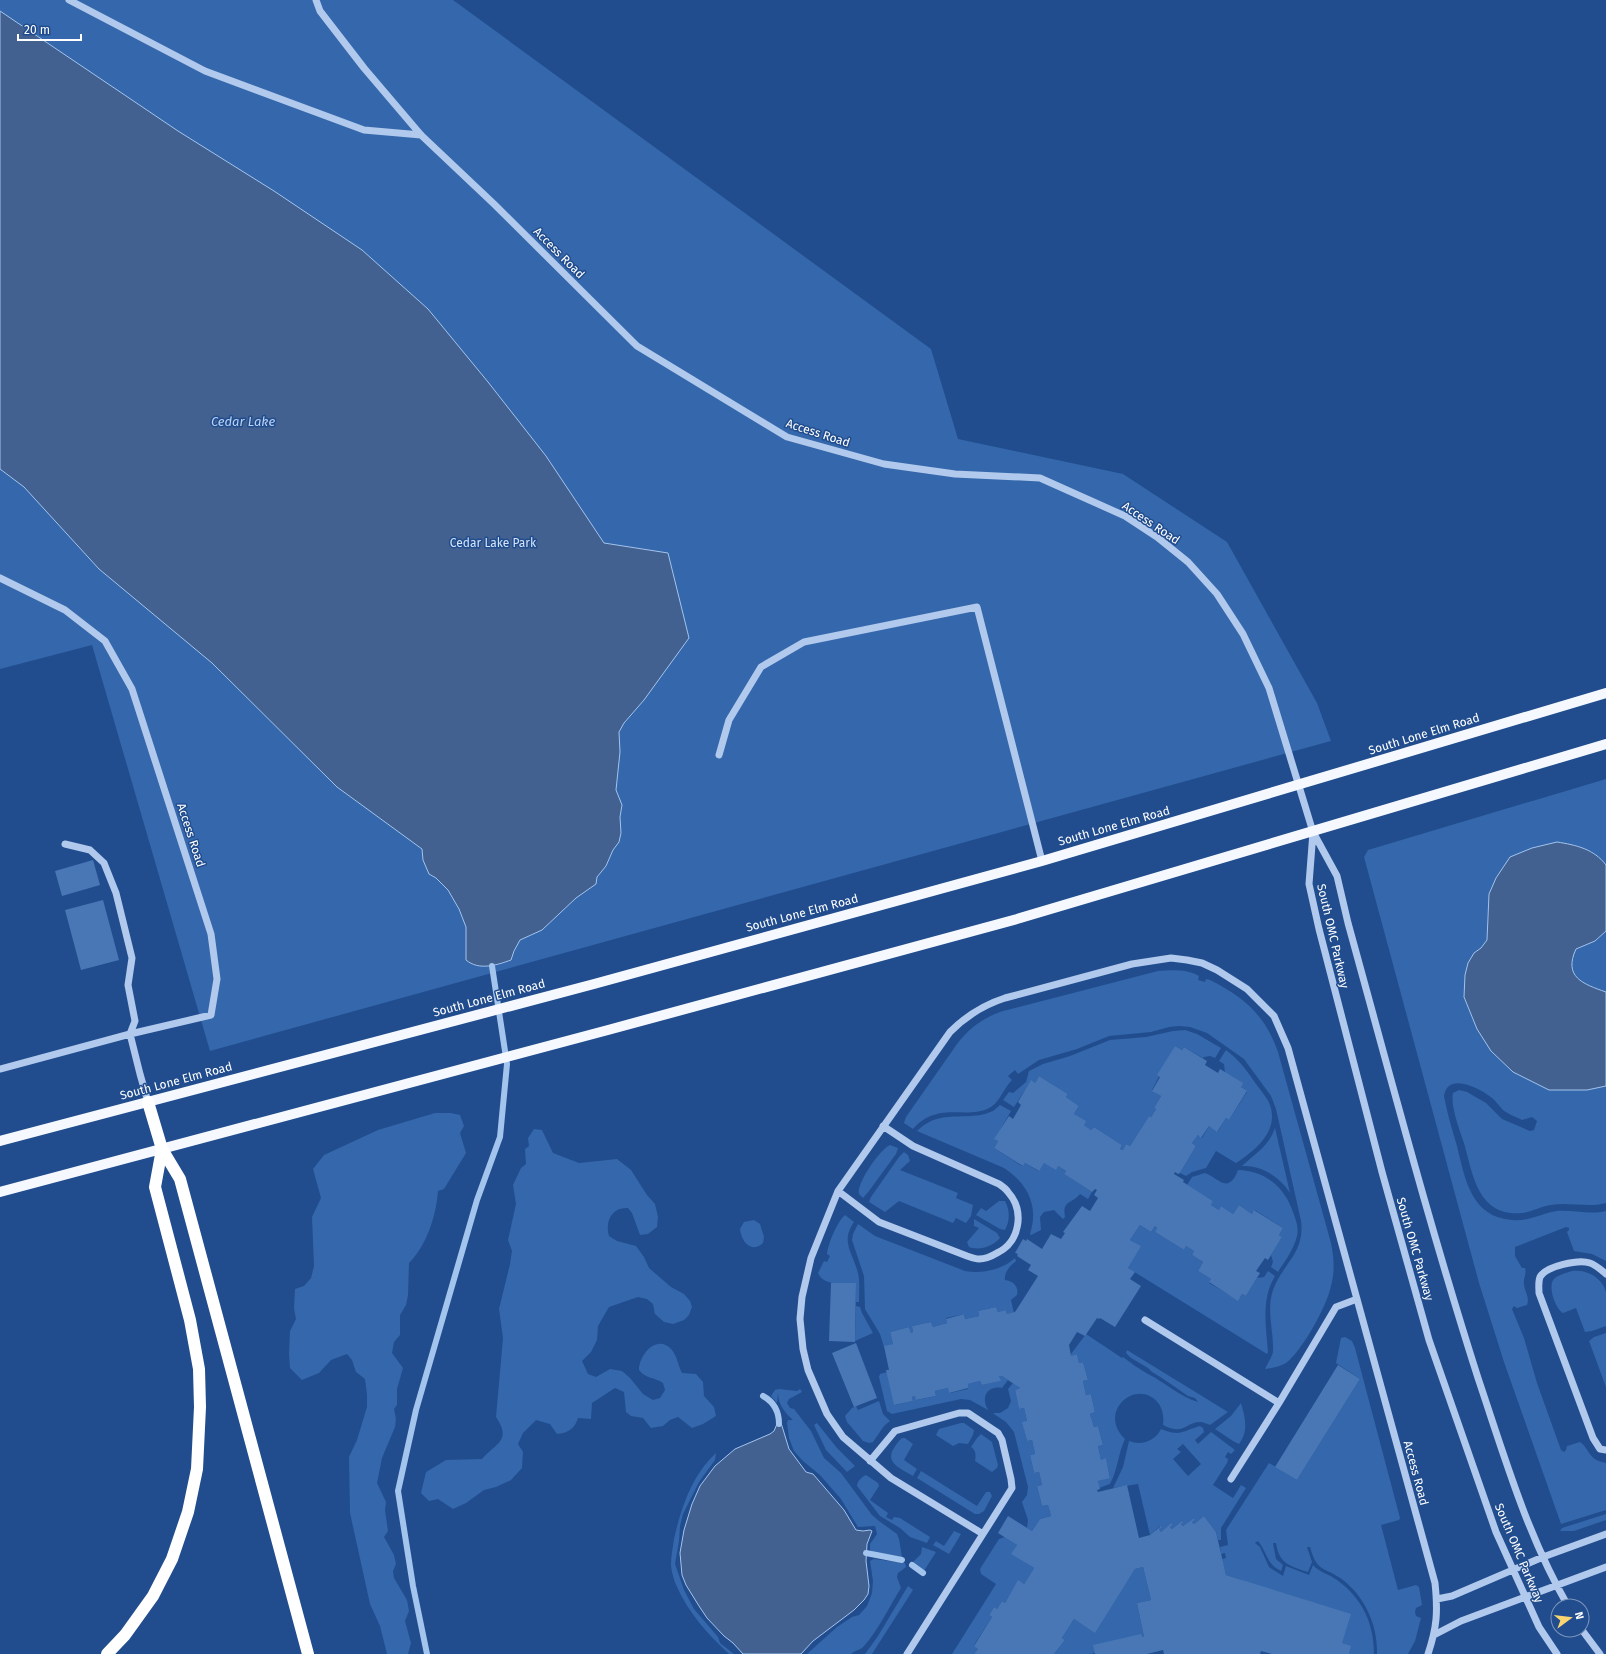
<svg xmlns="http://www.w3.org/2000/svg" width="1606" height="1654" font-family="'Fira Sans',sans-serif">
  <rect width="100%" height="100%" fill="#214d8e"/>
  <path fill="#3467ab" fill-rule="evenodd" d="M0,0H453L931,349L958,439L1123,474L1227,542L1317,703L1331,741L210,1051L92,645L0,669Z
    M1606,779V865L1591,851L1488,911L1487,940L1481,948L1474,953L1465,975L1464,997L1477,1029L1587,1090L1606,1086V1203C1588,1208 1569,1202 1551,1205C1541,1206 1532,1212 1522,1213C1478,1217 1473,1175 1464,1143C1460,1131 1450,1105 1453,1093L1459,1090L1467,1092L1486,1103L1502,1119L1530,1131L1534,1130L1537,1121L1532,1117L1522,1120C1516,1117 1508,1114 1503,1110C1499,1106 1496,1101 1492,1098C1481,1089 1448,1071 1444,1096C1447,1113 1452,1129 1457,1146C1465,1179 1471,1217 1512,1220C1528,1222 1542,1213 1557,1211C1574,1210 1590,1215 1606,1211V1261L1592,1254L1574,1251L1567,1232L1569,1230V1228L1566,1227L1515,1247V1256L1522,1268H1525C1527,1274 1523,1278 1524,1285C1525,1292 1530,1298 1527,1305L1517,1308L1514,1306L1512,1309L1524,1338L1537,1383L1561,1450L1564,1452L1566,1450L1567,1446L1580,1442C1590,1449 1588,1460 1606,1463V1510L1561,1524L1504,1362L1479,1283L1364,857L1368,850L1378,847Z
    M1606,931V992C1583,984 1563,978 1576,949L1595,941Z
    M1158,971C1171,970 1188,969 1199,976L1198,980L1205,982L1206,979L1210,980C1244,997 1265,1015 1278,1052L1331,1243C1334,1257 1335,1272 1331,1286C1327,1306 1302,1351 1286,1363C1279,1367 1272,1368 1265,1369C1267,1364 1272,1357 1273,1352C1274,1331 1266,1311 1273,1290C1283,1263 1305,1253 1301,1221L1276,1109L1271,1096L1244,1059L1207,1033L1190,1027L1179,1026L1169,1027L1151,1032L1109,1036L1077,1049L1039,1060L1018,1074L1015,1070L1008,1076L1012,1080C1004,1088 1000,1101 991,1107C967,1121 939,1100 913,1129L904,1123L906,1117L957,1044C970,1027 983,1018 1003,1011Z
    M1185,1030L1197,1034L1221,1048L1215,1058L1210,1056L1204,1057L1203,1058L1184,1047L1182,1050L1175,1046L1152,1090L1161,1096L1154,1108L1156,1109L1151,1117L1149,1116L1130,1146L1126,1144L1123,1150L1120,1149L1122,1145L1094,1127L1091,1130L1084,1125L1074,1114L1079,1106L1066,1097L1068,1094L1039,1076L1035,1083L1031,1081L1014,1107L1003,1100L1009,1092L1013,1093L1026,1082L1029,1071L1043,1064L1070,1056L1110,1040L1146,1037L1173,1031Z
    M1226,1050C1242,1063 1245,1068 1256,1084C1261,1091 1267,1097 1270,1105C1279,1131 1256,1150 1236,1163L1216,1151L1206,1168L1192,1172L1186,1176L1180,1173L1196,1146L1192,1143L1198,1135L1202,1138L1209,1126L1218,1131L1226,1118L1229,1120L1247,1092L1225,1073L1224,1064L1219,1061Z
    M1000,1105L1011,1111L995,1139L998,1141L994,1148L1022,1166L1025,1163L1038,1171L1044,1163L1058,1166L1066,1171L1064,1174L1092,1192L1088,1199L1080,1194C1072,1204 1062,1200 1065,1217L1063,1219L1054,1210L1044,1212L1040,1217L1041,1230L1031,1235L1030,1234C1039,1206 1028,1184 1004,1168L917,1131C938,1110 959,1120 985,1114L993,1111Z
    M435,1113H451L460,1115L464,1126L460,1133L466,1153L444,1189L438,1191C436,1216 427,1245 409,1263L408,1295L406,1305L400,1315V1335L394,1342L392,1353L403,1368L397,1389V1405L394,1409L396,1419L395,1427L382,1458L377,1483L386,1502L385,1510L388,1531L384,1537L394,1555L396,1564L393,1571L394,1578L407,1600L409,1611L405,1621L411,1643L408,1654H387L380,1626L370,1604L350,1513L349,1457L357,1440L367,1407V1395L365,1379L356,1372L352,1360L347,1354L331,1360L319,1373L302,1380L290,1368L289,1354L290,1331L296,1319L294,1308L295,1289L304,1286L311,1278L314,1266L312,1217L321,1198L313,1169L324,1155L378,1130Z
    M1275,1128L1290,1193C1280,1177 1261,1165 1242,1166C1255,1154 1269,1146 1275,1128Z
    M534,1129L542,1130L553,1153L579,1163L617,1159L631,1170L647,1195L655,1204L658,1217L657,1227L648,1234L640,1235L632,1213L628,1208C611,1207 605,1222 609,1236L617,1241L636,1246L644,1257L649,1268L671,1287L684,1294L690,1301L692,1307L689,1315L684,1320L673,1324L664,1322L655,1314L653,1304L647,1299L638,1297L609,1307L598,1326L597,1340L591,1352L582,1361L588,1374L596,1377L610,1369L622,1371L630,1378L643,1394L653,1400L660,1398L665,1390L663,1383C654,1377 646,1379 639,1370C639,1355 657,1333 672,1350C677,1356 678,1365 682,1373L696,1374L703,1382L704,1396L714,1407L716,1416L703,1424L692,1428L678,1417L670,1420L663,1426L651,1428L643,1418L631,1416L626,1412L624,1392L615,1388L592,1403L591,1419L578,1418C575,1429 567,1433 557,1434L550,1424L536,1420L523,1433L518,1444L523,1452L522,1468L511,1480L496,1487L484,1490L466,1503L453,1509L438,1499L429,1501L421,1493L426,1472L446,1460L482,1459C496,1443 512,1441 496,1417L503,1338L499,1309L510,1264L512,1251L508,1240L516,1204L513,1185L521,1168L526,1164L525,1149L529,1146L528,1138Z
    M890,1145L898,1148L896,1154L869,1191L863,1198L859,1194C856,1184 880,1149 890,1145Z
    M904,1152L908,1155L910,1161L900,1170L958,1193L956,1198L973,1205L971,1216L966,1223L956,1218L953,1223L899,1201L885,1212L869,1202L871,1197L899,1157Z
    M1238,1170C1265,1171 1284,1186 1293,1212C1296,1220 1299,1228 1297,1236C1294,1249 1285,1261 1278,1272L1271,1267L1273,1262L1271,1255L1282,1237L1279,1235L1283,1228L1255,1210L1252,1214L1239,1205L1233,1214L1221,1206L1219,1210L1211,1205L1213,1201L1187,1185L1192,1177L1205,1173C1218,1177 1228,1196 1238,1170Z
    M999,1201H1005C1010,1210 1010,1221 1005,1230L1000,1229L976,1215L981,1208L986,1211Z
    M845,1215L854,1222C840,1242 853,1253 858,1273C860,1282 859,1293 859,1302H856V1283C844,1283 824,1287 818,1273L824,1261L827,1262L830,1256L827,1254C828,1244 837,1222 845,1215Z
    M974,1219L997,1233L1000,1238C993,1246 980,1251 969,1247L967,1242L979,1228L974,1226Z
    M754,1220L760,1224L764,1237L763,1243C751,1254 741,1241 740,1229L744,1222Z
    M858,1224L875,1236L965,1271C982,1274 1002,1270 1015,1258L1016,1261C1010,1266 1004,1272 1005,1280C1013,1281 1019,1286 1017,1295L1011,1300L1014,1313L1007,1314L1006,1310L998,1312L996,1307L978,1311L979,1316L965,1319L964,1314L946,1318L947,1323L933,1327L931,1322L912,1326L913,1332L911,1333L909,1327L890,1332L893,1344L884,1347L880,1334L865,1309L864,1276L852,1240L853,1234Z
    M1140,1225L1151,1232L1155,1226L1157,1228L1155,1232L1184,1250L1186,1246L1194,1251L1192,1255L1203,1262L1198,1271L1211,1279L1209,1283L1238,1300L1242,1294L1246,1296L1257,1278L1264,1277L1268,1271L1275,1276C1261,1299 1266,1327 1268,1352L1267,1354L1128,1268L1140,1246L1130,1240Z
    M1572,1271C1586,1269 1602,1277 1606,1292C1606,1302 1606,1316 1606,1326L1592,1331L1585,1332L1576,1308L1563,1313C1556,1310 1547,1286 1554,1279C1558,1275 1566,1273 1572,1271Z
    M856,1306L860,1307L862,1313L873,1333L855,1341Z
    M1606,1333V1387L1589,1341L1594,1337Z
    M1086,1334L1122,1358L1123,1357C1131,1363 1139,1369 1148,1374C1166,1383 1180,1397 1198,1402L1195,1398L1188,1396L1162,1378L1152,1372L1148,1368L1131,1358L1126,1353L1127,1350L1228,1412L1210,1425C1207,1424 1204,1422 1200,1422C1186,1422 1184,1436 1163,1425C1164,1418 1163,1410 1159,1404C1138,1376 1096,1411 1125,1439C1118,1453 1118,1470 1110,1484L1099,1488L1098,1481L1110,1477L1106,1459L1101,1460L1098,1446L1103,1445L1098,1426L1094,1427L1090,1414L1095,1412L1091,1394L1086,1395L1083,1381L1088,1380L1083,1362L1079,1363L1077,1354L1071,1356V1354Z
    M1345,1337L1352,1341L1355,1348L1400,1518L1399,1520L1381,1525L1398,1590L1416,1585L1419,1587L1422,1605L1416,1608L1415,1612L1416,1616L1421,1618L1415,1641L1408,1654H1377C1378,1626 1365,1597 1343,1580C1324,1566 1317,1573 1310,1547H1307L1312,1562L1308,1572C1290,1566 1279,1564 1276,1543H1273L1276,1559L1283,1565L1281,1571C1267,1565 1267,1552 1258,1541L1255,1543L1260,1547L1269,1567L1283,1576L1286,1566L1309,1575L1313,1565C1319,1572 1329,1574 1337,1580C1362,1598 1374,1623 1374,1654H1349L1342,1643L1242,1580L1226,1575L1222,1559L1226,1558L1225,1553L1221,1554L1220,1547L1228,1545L1226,1530L1269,1463L1297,1480L1360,1379L1336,1363L1341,1338Z
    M887,1372L895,1405L913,1401L912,1397L915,1396L917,1400L936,1396L935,1391L948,1388L950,1393L968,1389V1384L980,1381L982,1385L1000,1381L999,1376H1002L1008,1380L1002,1388C993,1386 984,1391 985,1401C985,1405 987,1407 988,1410L970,1400L961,1399L892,1414L887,1411L879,1377L880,1374Z
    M1013,1383L1020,1388L1015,1390L1019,1409L1024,1408L1027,1421L1024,1428L1027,1441L1032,1440L1035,1454L1030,1455L1034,1473L1039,1472L1042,1485L1037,1486L1042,1506L1048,1505L1051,1516L1040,1519L1032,1531L1027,1528L1028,1520L1022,1502L1027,1495L1028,1487L1014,1432L1006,1422L994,1414V1413H1000L1008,1408L1011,1401L1008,1389Z
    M779,1389L797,1391L800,1389L802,1392L789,1399L787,1403L790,1408L794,1409L811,1431L824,1458L841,1473L872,1515L879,1521L897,1534L899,1539L902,1557L899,1558L876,1554L870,1550V1544L877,1534L875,1526L858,1527L841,1499L820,1475L803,1461L794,1451L789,1438L787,1423L788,1420H793C785,1413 778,1404 778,1393L777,1403L771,1396L775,1390Z
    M879,1401L883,1414L890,1421L884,1426L873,1442L869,1443L863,1441L847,1422L845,1416L852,1408L856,1406L858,1410Z
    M1241,1403C1245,1417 1249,1431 1239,1444L1233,1441L1215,1429L1231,1416Z
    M817,1423L837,1448L855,1466L847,1472L826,1450L814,1425Z
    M961,1423H964L974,1430L973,1435L968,1444L959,1443L953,1446L936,1435L939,1429Z
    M1200,1426L1203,1428L1204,1432L1195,1440L1198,1444L1211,1432L1235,1450L1231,1454L1228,1452L1225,1457L1228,1459L1227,1463L1213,1485L1233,1498L1241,1485L1246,1488L1221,1528V1540H1218L1216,1532L1204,1516L1194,1524L1192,1522L1195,1520L1194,1518L1183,1526L1181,1524L1184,1522L1182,1521L1172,1529L1170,1527L1173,1524L1171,1523L1161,1532L1159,1529L1161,1527L1160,1526L1150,1535L1138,1484L1113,1488L1123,1467L1129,1441C1142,1446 1155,1441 1161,1429C1181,1437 1182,1431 1200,1426ZM1183,1444L1201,1464L1188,1476L1173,1459L1181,1452L1177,1449Z
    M981,1434L992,1442L998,1465L997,1468L992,1472L975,1461C976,1456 976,1450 971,1447L977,1438Z
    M902,1438H905L913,1444L904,1460L917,1469L913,1476C902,1469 884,1463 894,1448C896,1445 898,1441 902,1438Z
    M716,1453L715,1460L699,1482L683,1514L680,1526L679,1541L675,1564L684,1590L694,1609L718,1637L720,1643L734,1654H729C708,1634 689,1614 677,1587C674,1580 671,1571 671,1564C671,1556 673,1547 674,1539C681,1508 692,1475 716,1453Z
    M921,1471L977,1506L986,1492H990L992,1496L984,1511L979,1514H975L917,1478Z
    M866,1475L878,1483L879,1486L870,1500L888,1513L886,1517L892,1520L894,1517L900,1518L930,1537L927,1543L910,1537L900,1528L880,1516L857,1486C857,1481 862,1477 866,1475Z
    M1606,1514V1520L1574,1531H1560L1562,1528Z
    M954,1531L961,1534L949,1554L933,1545L936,1541L944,1546Z
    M1005,1537L1017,1545L1012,1554L1034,1568L1024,1584L1018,1581L1005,1603L1002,1601L997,1609L994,1607L989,1615L992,1617L974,1645L978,1649L974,1654H952L996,1584L981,1574L980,1569L999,1539Z
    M922,1547L936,1552L924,1571L912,1563L921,1554Z
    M874,1559L905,1563L906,1567L898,1573L897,1577L901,1588C889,1607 879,1629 864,1646C861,1650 855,1650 851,1654H807L837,1627L852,1617L859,1615L867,1606L872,1593L873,1581L870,1561Z
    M1143,1567L1151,1600L1137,1603L1144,1637L1100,1647L1101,1651L1091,1654H1054L1065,1640L1062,1638L1074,1619L1095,1632L1135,1569Z
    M908,1586L913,1590L872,1654H865L878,1636Z"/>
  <path fill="#426190" stroke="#a3c4ed" d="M0,11L178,131L274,191L362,250L428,309L488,382L546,456L604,543L668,553L689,638L644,700L624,723L619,732L620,752L616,790L622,805L620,817L621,833L619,842L613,850L606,866L597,877L596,884L576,898L542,930L520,940L514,951L511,960C497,965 479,971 466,960V927L459,909L448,890L436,878L429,874L423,860L422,849L337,787L212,663L99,569L24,487L0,469Z
    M1557,842C1576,845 1594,849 1606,865V931L1595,941L1576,949C1563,977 1583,984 1606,992V1086L1587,1090H1549L1513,1072L1491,1051L1477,1029L1464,997L1465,975L1468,963L1474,953L1481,948L1487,940L1489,894L1496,878L1510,857L1532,848Z
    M777,1424H781L782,1426L789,1449L806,1472L813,1474L844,1510L856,1530L863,1531L870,1530L872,1531L867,1544L866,1561L869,1586L868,1594L864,1600L854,1610L813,1641L801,1654H743L733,1643L724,1636L707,1618L699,1606L686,1585L682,1575L680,1553L684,1530L692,1504L700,1486L715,1466L735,1449L770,1434L774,1431Z"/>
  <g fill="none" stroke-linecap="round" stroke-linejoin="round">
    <path stroke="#a3c4ed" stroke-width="6" d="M763,1396C774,1402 779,1411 779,1424
      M866,1553L902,1560
      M912,1565L923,1573
      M427,1654L413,1586L398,1491L416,1410L477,1200L500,1137L507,1064L492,966"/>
  </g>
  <path fill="#4977b5" d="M93,860L100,885L62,896L55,871Z
    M103,900L119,960L81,970L65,910Z
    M1175,1046L1182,1050L1184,1047L1207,1061L1205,1065L1218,1073L1220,1069L1243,1083L1241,1087L1247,1091L1229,1120L1226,1118L1217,1132L1209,1126L1201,1138L1198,1135L1192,1143L1196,1146L1180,1173L1178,1174L1175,1172L1174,1174L1184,1180L1183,1182L1213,1201L1211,1205L1219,1210L1221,1206L1233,1214L1239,1205L1252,1214L1254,1210L1283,1228L1279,1235L1282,1237L1268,1260L1265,1258L1256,1271L1260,1273L1246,1296L1242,1294L1238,1301L1209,1282L1211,1279L1198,1271L1203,1262L1192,1255L1194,1251L1186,1246L1184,1250L1155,1232L1157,1228L1155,1226L1151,1232L1140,1225L1130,1240L1141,1246L1128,1268L1135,1272L1130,1279L1141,1286L1115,1327L1100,1318L1099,1319L1097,1318L1085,1336L1077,1332L1069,1345L1071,1356L1077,1354L1079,1363L1083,1362L1088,1380L1083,1381L1086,1395L1091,1394L1095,1412L1090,1414L1094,1427L1098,1426L1103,1445L1098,1446L1101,1460L1106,1458L1110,1478L1098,1481L1100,1489L1097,1490L1098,1492L1127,1485L1139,1538L1150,1535L1161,1526L1162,1527L1159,1529L1161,1532L1171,1523L1173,1524L1170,1527L1172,1529L1182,1521L1184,1522L1181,1524L1183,1526L1194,1518L1195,1520L1192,1522L1194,1524L1204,1516L1216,1532L1226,1575L1351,1614L1342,1643L1351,1646L1349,1654H1272L1261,1651L1260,1654H1164L1163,1650L1147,1654H1095L1093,1645L1141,1634L1142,1637H1144L1137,1603L1151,1600L1143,1567L1135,1569L1095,1633L1074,1619L1062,1638L1065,1640L1054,1654H974L978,1649L974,1646L992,1617L989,1615L994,1607L997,1609L1002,1601L1005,1603L1018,1580L1024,1584L1034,1568L1011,1554L1017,1545L998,1533L1008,1516L1032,1531L1040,1519L1051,1516L1048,1505L1042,1506L1037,1486L1042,1485L1039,1472L1034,1473L1030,1455L1035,1454L1032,1440L1027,1441L1022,1422L1027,1421L1024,1408L1019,1409L1015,1390L1020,1388L1002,1376H999L1001,1381L982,1385L980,1381L968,1384V1388L949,1393L948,1388L935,1391L936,1396L916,1400L915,1396L912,1397L913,1401L894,1405L886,1370H889L884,1346L893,1344L890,1332L909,1327L911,1333L913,1332L912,1326L931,1322L933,1327L947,1323L946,1319L964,1314L965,1319L979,1316L978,1311L996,1307L998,1312L1006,1310L1007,1314L1015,1312L1038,1276L1028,1270L1031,1265L1017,1256L1018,1254L1015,1253L1023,1239L1026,1241L1027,1239L1042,1249L1051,1234L1061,1239L1065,1233L1063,1232L1082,1206L1090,1211L1098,1198L1094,1195L1097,1190L1095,1189L1092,1192L1064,1174L1066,1171L1058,1166L1056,1170L1044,1163L1039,1171L1025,1163L1023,1166L994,1148L998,1141L994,1139L1009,1116L1013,1119L1021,1105L1018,1102L1031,1080L1035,1083L1039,1076L1068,1094L1066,1097L1079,1106L1074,1114L1086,1121L1084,1125L1091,1130L1094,1127L1122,1145L1120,1149L1123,1150L1126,1144L1130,1146L1149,1116L1151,1117L1156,1109L1154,1108L1161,1096L1152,1091L1160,1077L1157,1075Z
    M831,1283H856L855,1342L829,1341Z
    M856,1343L877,1398L854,1407L832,1353Z
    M1338,1365L1360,1379L1297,1480L1275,1467Z"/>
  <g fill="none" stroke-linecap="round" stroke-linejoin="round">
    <path stroke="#b0c9ec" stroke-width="7" d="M69,0L205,71L364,130L421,135
      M316,0L320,11L364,68L421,135L494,204L637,346L787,437L884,464L955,474L1040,478L1125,516L1157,537L1188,562L1217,594L1243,634L1269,688L1313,832L1337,876L1348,923C1390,1075 1430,1228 1478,1378C1504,1455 1527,1535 1568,1606
      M0,578L65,610L105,641L132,689L211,934L217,979L211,1015L130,1034L0,1069
      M719,755L729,720L761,667L804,642L977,607L1042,861
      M1313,832L1309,884L1319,929L1382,1172L1429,1340L1496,1532L1539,1627L1557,1654
      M65,844L90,850L104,863L116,893L132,958L128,985L135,1021L130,1034
      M130,1034L140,1074L148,1102
      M838,1191L879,1222L967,1256C970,1257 975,1259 979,1259C985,1259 992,1256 997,1253C1020,1242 1025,1211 1008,1192C1006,1189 1002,1186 999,1184L913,1146L883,1126
      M1606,1274C1601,1270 1596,1265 1590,1263C1579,1259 1546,1266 1540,1277C1538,1282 1539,1288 1539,1293L1593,1438L1600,1449L1606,1450
      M1145,1320L1279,1403L1336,1307L1357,1299
      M870,1461L895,1431L959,1413H968L998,1433L1002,1440L1011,1479L1012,1488L983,1534
      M1231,1479L1279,1403
      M1437,1599L1452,1596L1543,1557L1606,1534
      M1582,1630L1600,1654
      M1434,1635L1461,1621L1606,1567
      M907,1654L983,1534L891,1478L843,1437L827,1414L808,1370L803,1349L800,1319L802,1297L811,1258L838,1191L950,1032C967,1015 983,1005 1005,998L1132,964L1171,958L1187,960L1202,963L1217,970L1247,989L1274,1016L1288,1048L1435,1583C1438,1612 1437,1627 1428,1654"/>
    <path stroke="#f5f9ff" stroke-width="10" d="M0,1141L594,984L1042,861L1606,693
      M0,1192L608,1030L1017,919L1606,744"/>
    <path stroke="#fff" stroke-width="12" d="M148,1102L162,1149L180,1179L308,1654
      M107,1654L125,1635L153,1596L172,1559L188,1512L197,1469L200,1407L199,1369L190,1320L155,1187L162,1149"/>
  </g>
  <g text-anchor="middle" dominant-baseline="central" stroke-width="3" stroke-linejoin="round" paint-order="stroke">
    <g font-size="12" fill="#fff" stroke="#214d8e">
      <text transform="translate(559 253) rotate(45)">Access Road</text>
      <text transform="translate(818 433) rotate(18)">Access Road</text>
      <text transform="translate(1151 523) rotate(34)">Access Road</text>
      <text transform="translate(1424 734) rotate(-17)">South Lone Elm Road</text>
      <text transform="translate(1114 826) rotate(-16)">South Lone Elm Road</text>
      <text transform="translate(191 835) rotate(72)">Access Road</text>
      <text transform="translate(802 913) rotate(-15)">South Lone Elm Road</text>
      <text transform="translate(1333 936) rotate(77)">South OMC Parkway</text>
      <text transform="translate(489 998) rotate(-15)">South Lone Elm Road</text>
      <text transform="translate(176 1081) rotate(-15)">South Lone Elm Road</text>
      <text transform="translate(1415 1249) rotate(74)">South OMC Parkway</text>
      <text transform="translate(1416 1473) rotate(75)">Access Road</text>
      <text transform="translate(1519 1553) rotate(67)">South OMC Parkway</text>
    </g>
    <g font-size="12" fill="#d5e4f9" stroke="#214d8e">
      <text x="493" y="543">Cedar Lake Park</text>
    </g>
    <g font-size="13" font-style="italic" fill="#bcd3f3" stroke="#214d8e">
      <text x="243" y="421">Cedar Lake</text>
    </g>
  </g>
  <g transform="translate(1570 1618) rotate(75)"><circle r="19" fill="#214d8e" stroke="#7a94bb"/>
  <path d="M0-3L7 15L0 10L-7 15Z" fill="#f9d571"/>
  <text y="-6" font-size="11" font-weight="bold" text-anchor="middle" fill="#ffffff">N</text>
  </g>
  <path d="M18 34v6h63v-6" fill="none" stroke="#ffffff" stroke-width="2"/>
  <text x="24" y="34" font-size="12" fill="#ffffff" stroke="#214d8e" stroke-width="3" paint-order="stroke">20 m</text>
</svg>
